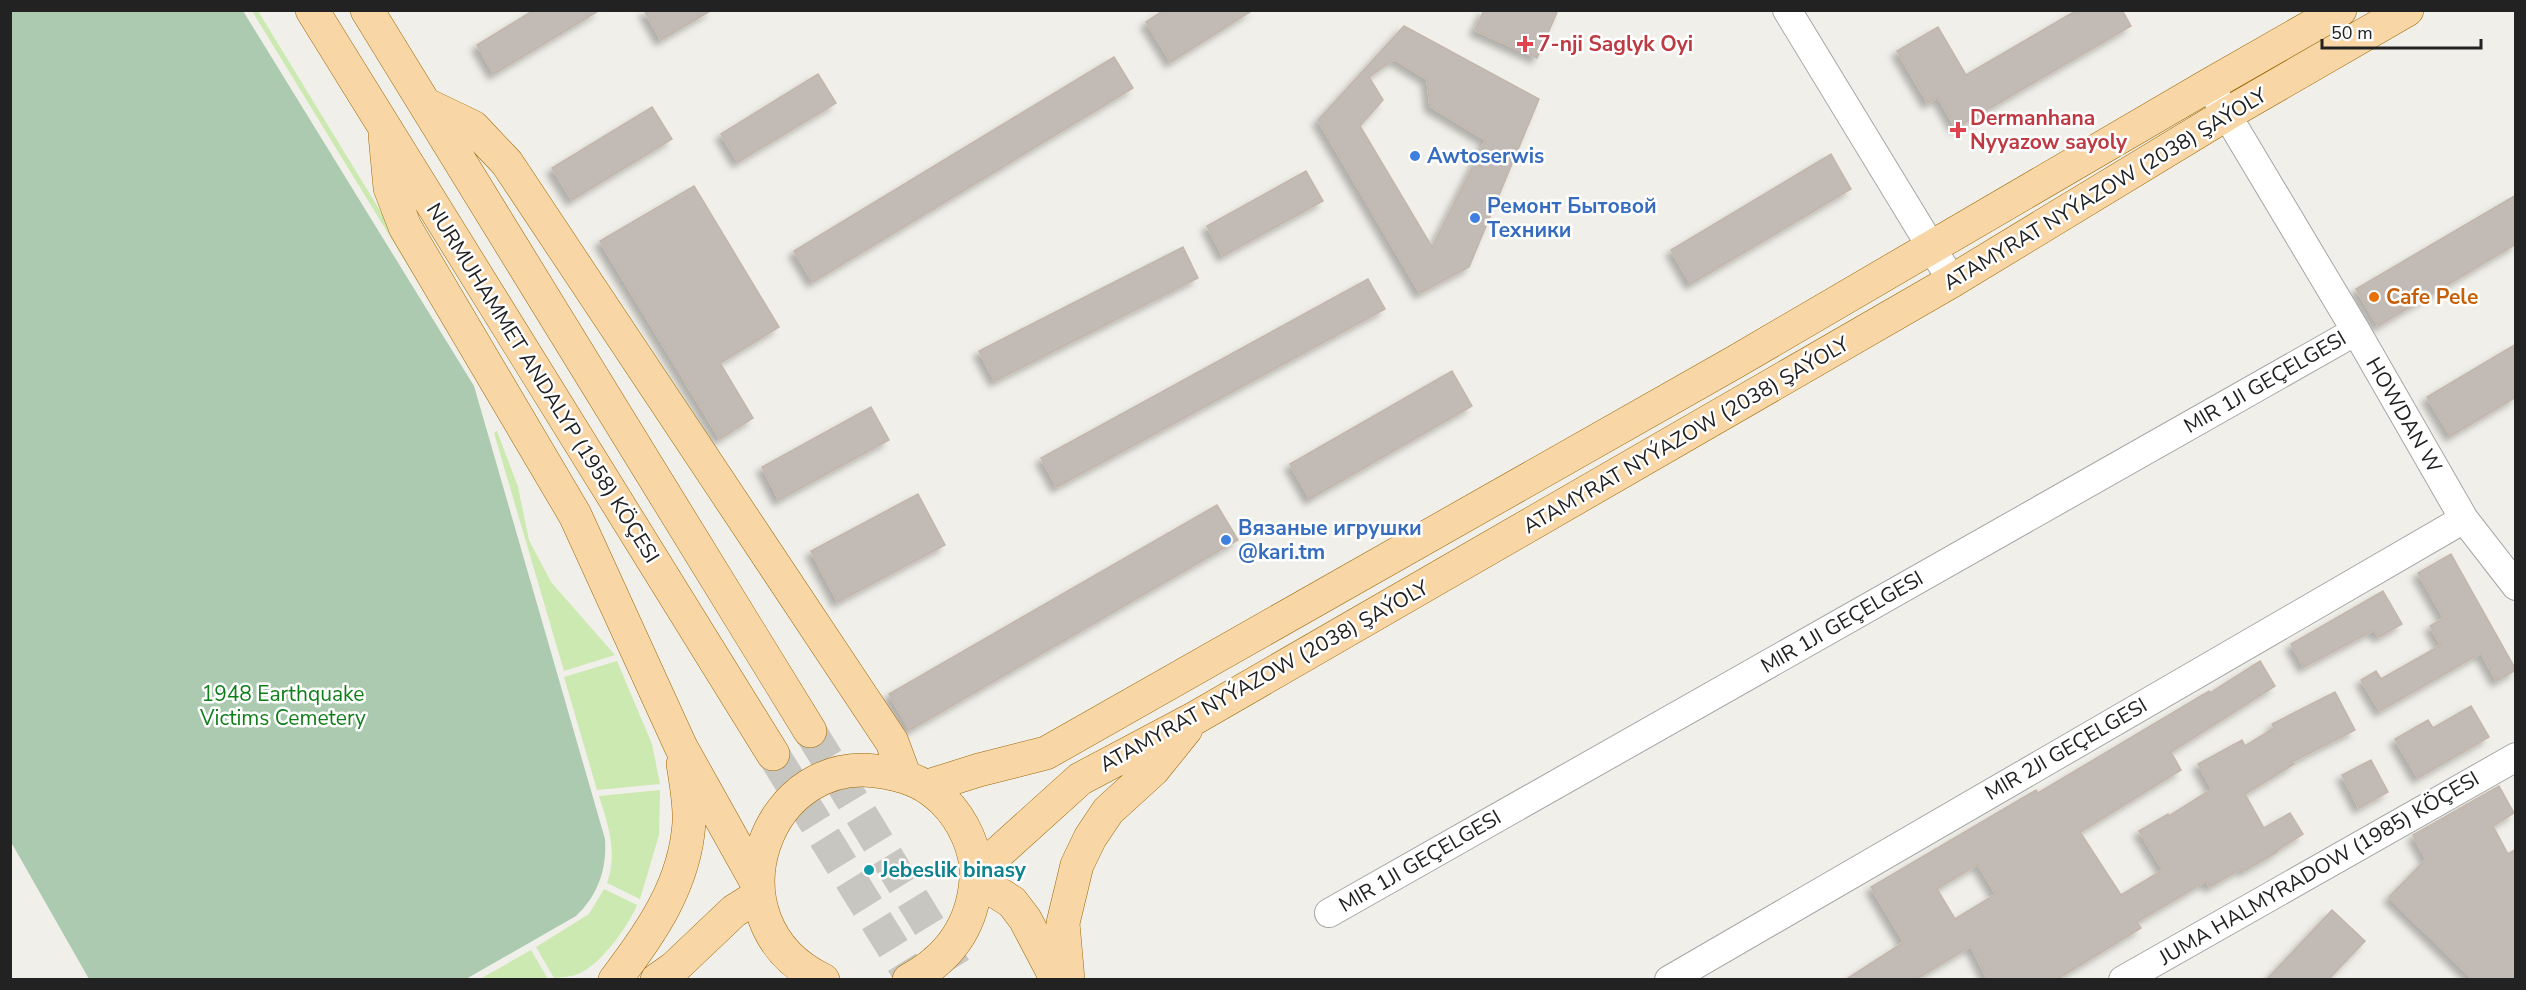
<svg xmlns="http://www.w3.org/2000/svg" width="2526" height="990" font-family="'Nunito Sans',sans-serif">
  <defs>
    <filter id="shadow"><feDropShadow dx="-5.5" dy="5.5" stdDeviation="3" flood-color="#0004"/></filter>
  </defs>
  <rect width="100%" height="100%" fill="#f1efe9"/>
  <path fill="#cce9b1" d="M252,11H258L461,343L457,346Z
    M497,431L518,487L529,540L551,582L615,655L564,671L494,433Z
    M617,661L652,744L660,784L597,790L564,677Z
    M660,790L659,835L640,899L607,883C618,853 608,825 599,796Z
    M604,889L637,905C628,926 601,965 578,974C571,977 562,977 554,978L536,947L589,914Z
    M531,950L548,979H480Z"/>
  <path fill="#abcab0" d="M10,11H243L474,386L605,839C607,869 598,895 576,916L466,979H89L11,842Z"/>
  <path fill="#c2bbb5" stroke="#c3b6ab" stroke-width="1.5" fill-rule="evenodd" filter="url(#shadow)" d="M534,10H600L494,74L477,45Z
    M644,10H712L661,40Z
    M1164,10H1253L1171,62L1146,22Z
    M1484,10H1558L1537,58L1475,30Z
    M2077,10H2122L2131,26L1956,128L1938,97L1928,103L1897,51L1938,27L1966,75Z
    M1404,26L1539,99L1469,267L1420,293L1318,120ZM1395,59L1427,79L1430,106L1486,140L1432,247L1360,126L1383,100L1369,77Z
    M1114,57L1133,88L813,282L794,251Z
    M818,74L836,103L738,162L721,134Z
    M652,107L672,139L572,200L552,168Z
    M1831,154L1851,189L1691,284L1671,250Z
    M1306,171L1323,201L1223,256L1207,226Z
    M694,186L779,327L720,363L753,418L720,439L600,241Z
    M2516,195V244L2378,326L2356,289Z
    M1183,247L1198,278L995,381L979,351Z
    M1368,279L1385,309L1057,487L1041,458Z
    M2516,344V397L2451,436L2427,397Z
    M1452,371L1472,406L1310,499L1290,464Z
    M871,407L889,440L779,500L762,467Z
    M918,494L945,545L838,602L811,551Z
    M1217,505L1238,540L910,730L889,694Z
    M2451,554L2516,670L2497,681L2481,653L2380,711L2361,680L2376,671L2381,679L2441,645L2430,626L2444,618L2418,573Z
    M2383,591L2402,624L2379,637L2374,630L2304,667L2291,644Z
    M2260,661L2275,686L2171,752L2181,770L2080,832L2121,895L2163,870L2139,831L2168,814L2169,816L2212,789L2198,764L2242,740L2245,746L2274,728L2272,724L2335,692L2355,730L2292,762L2294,764L2245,794L2264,828L2290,813L2303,834L2276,851L2277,852L2244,871L2242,868L2210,887L2206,881L2137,922L2141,928L2056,980H1988L1971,946L1915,980H1845L1904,942L1871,887L2036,790L2038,793L2209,691L2210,693ZM1978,864L1996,894L1955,919L1937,889Z
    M2471,706L2489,737L2418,778L2395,739L2428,720L2433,728Z
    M2371,760L2388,792L2359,808L2342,775Z
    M2499,786L2514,813L2493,826L2508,854L2516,849V980H2474L2389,897L2426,859L2413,835Z
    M2332,910L2365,941L2328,980H2266Z"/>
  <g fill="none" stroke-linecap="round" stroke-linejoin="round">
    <path stroke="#c8c6c1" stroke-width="33" stroke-dasharray="33 16" stroke-linecap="butt" d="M810,731L962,980
      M773,754L913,980"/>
    <g stroke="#a6a6a6" stroke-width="30">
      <path id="minor" d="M1787,10L1952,281
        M2209,85L2356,331L2464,519L2516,586
        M1329,913L2356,331
        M1669,980L2464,519
        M2123,980L2516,757"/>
    </g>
    <g stroke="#9a6a05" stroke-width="34">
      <path id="major" d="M312,10L773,754
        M367,10L810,731
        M425,104L473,127L507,163L892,742L905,777
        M385,135L390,188L405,227L575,515L681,747L758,885
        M928,786L979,770L1046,753L1735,362L2209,85L2340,10
        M976,873L1080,779L1195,718L1952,281L2227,114L2407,10
        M976,879L1012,902L1025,919L1057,980
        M615,980C651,933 685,884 689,823C690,803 686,783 683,764
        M657,980L674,968L734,911L758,896
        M823,980C702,922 766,745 888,773C912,778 926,784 944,801C963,820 978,851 976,879C973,925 950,958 909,980
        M1068,980L1063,923L1077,865L1090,838L1108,811L1153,770L1186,729"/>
    </g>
    <use href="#minor" stroke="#fff" stroke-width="28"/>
    <use href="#major" stroke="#f9d6a6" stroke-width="33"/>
  </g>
  <g fill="#e0444e" stroke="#fff" stroke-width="2">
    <path d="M1522 35h6v6h6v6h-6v6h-6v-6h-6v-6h6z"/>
    <path d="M1955 121h6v6h6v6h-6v6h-6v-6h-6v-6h6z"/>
  </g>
  <g fill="#3f7fe0" stroke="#fff" stroke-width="2">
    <circle cx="1415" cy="156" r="6"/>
    <circle cx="1475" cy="218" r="6"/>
    <circle cx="1226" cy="540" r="6"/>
  </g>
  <circle fill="#e8710a" stroke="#fff" stroke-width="2" cx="2374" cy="297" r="6"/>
  <circle fill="#0f9aa8" stroke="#fff" stroke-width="2" cx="869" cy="870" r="6"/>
  <g text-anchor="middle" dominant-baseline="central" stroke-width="5" stroke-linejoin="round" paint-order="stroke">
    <g font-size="21" font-weight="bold" fill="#be3a42" stroke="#fff" text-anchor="start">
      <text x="1538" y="44">7-nji Saglyk Oyi</text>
      <text x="1970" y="118">Dermanhana<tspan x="1970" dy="24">Nyyazow sayoly</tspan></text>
    </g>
    <g font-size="21" font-weight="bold" fill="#366cbe" stroke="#fff" text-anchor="start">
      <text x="1427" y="156">Awtoserwis</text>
      <text x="1487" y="206">Ремонт Бытовой<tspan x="1487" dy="24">Техники</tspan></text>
      <text x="1238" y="528">Вязаные игрушки<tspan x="1238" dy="24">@kari.tm</tspan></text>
    </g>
    <g font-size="21" fill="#222" stroke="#fff">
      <text transform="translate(2105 189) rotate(-31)">ATAMYRAT NYÝAZOW (2038) ŞAÝOLY</text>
      <text transform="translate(2265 382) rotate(-30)">MIR 1JI GEÇELGESI</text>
      <text transform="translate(543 383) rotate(58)">NURMUHAMMET ANDALYP (1958) KÖÇESI</text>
      <text transform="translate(2404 415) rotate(60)">HOWDAN W</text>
      <text transform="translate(1686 435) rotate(-30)">ATAMYRAT NYÝAZOW (2038) ŞAÝOLY</text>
      <text transform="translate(1842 622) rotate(-30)">MIR 1JI GEÇELGESI</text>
      <text transform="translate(1264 676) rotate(-29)">ATAMYRAT NYÝAZOW (2038) ŞAÝOLY</text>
      <text transform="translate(2066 749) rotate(-30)">MIR 2JI GEÇELGESI</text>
      <text transform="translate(1420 861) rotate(-30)">MIR 1JI GEÇELGESI</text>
      <text transform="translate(2319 868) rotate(-30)">JUMA HALMYRADOW (1985) KÖÇESI</text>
    </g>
    <g font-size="21" font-weight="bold" fill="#c56008" stroke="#fff" text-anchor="start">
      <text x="2386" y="297">Cafe Pele</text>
    </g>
    <g font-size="21" fill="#107f1a" stroke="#fff">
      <text x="283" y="694">1948 Earthquake<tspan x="283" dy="24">Victims Cemetery</tspan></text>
    </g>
    <g font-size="21" font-weight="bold" fill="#0d838f" stroke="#fff" text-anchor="start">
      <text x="881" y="870">Jebeslik binasy</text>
    </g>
  </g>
  <rect width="2526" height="990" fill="none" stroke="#222222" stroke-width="24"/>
  <path d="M2322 39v9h159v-9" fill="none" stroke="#222222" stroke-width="3"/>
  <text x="2331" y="39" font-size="18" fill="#222222" stroke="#ffffff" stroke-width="4.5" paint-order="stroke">50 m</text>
</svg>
